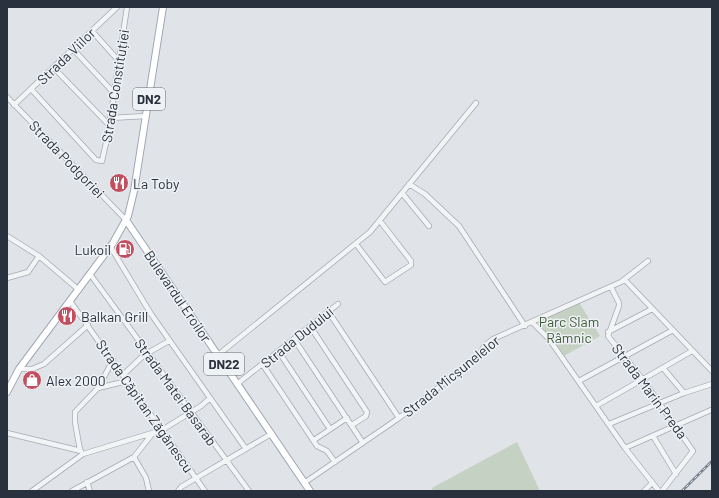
<svg xmlns="http://www.w3.org/2000/svg" width="719" height="498" font-family="Barlow,sans-serif">
  <rect width="100%" height="100%" fill="#e0e3e8"/>
  <path fill="#c5d1c2" d="M578,301L600,336L562,357L532,322Z
    M517,442L540,491H433L432,488Z"/>
  <g fill="none" stroke-linecap="round" stroke-linejoin="round">
    <g stroke="#a6aab2" stroke-width="6">
      <path id="minor" d="M92,31L118,60
        M73,49L113,92
        M54,68L109,125
        M31,89L96,160L102,161L108,134L127,7
        M7,97L126,220
        M14,105L117,7
        M110,118L146,116
        M409,184L425,194L459,226L525,326
        M402,193L429,226
        M7,236L39,256L79,290
        M356,244L385,282L411,265V261L380,221
        M110,246L151,314L246,449
        M90,274L249,491
        M7,278L28,272L39,256
        M625,280L712,371
        M611,287L619,303V306L608,336L643,380L693,451L662,491
        M70,301L205,491
        M328,311L399,418
        M532,322L549,339L625,448L659,491
        M310,326L367,412L366,416L352,425
        M608,332L652,309
        M294,339L363,443
        M279,352L330,429
        M218,355L370,232L476,103
        M263,365L317,446L327,451L335,462
        M663,368L684,393
        M19,369H32L44,364L88,325
        M123,375L144,355L169,341
        M579,381L673,330
        M237,384L338,304
        M98,388L127,381
        M596,406L692,351
        M609,424L684,393L712,384
        M7,433L81,451
        M653,436L676,474
        M314,440L347,418
        M625,448L711,410
        M80,450L75,422V412L98,388L113,360
        M134,457L146,478L149,491
        M87,482L90,491
        M304,483L399,418L479,356L484,346L493,339L621,282L648,261
        M32,491L83,454L162,430L201,406L210,398
        M72,491L134,457L153,433
        M178,491L181,487L271,434
        M644,491L652,483"/>
    </g>
    <g stroke="#a0a7b2" stroke-width="8">
      <path id="major" d="M126,220L310,491
        M7,392L19,369L113,243L128,216L134,191L163,7"/>
    </g>
    <use href="#minor" stroke="#f2f4f6" stroke-width="4.5"/>
    <use href="#major" stroke="#fff" stroke-width="6"/>
    <g stroke="#7a8390" stroke-width="2.5">
      <path id="rail" d="M682,491L712,461"/>
    </g>
    <use href="#rail" stroke="#eff2f5" stroke-width="1" stroke-dasharray="3" stroke-linecap="butt"/>
  </g>
  <defs>
    <g id="restaurant-disc" transform="scale(1)"><circle r="9.5" fill="#c34e60" stroke="#eff2f5"/><path d="M-5-6h1v4h1v-4h1v4h1v-4h1v5L-1.5 .5V6h-2V.5L-5-1ZM5-6V6H3V1.5H1.5Q1.5-4 5-6Z" fill="#fff"/></g>
    <g id="fuel-disc" transform="scale(1)"><circle r="9.5" fill="#c34e60" stroke="#eff2f5"/><path d="M-5.5-6h7V0h2V4h1.3V-2.5L3-4.5l.8-.8L6-3V5H2.5V1h-1V6h-7ZM-4.2-4.7v3.2H.2V-4.7Z" fill="#fff"/></g>
    <g id="shop-disc" transform="scale(1)"><circle r="9.5" fill="#c34e60" stroke="#eff2f5"/><path d="M-5-2.5h2.3a2.7 3.5 0 0 1 5.4 0H5L5.5 6h-11ZM-1.5-2.5h3a1.5 2.3 0 0 0-3 0Z" fill="#fff"/></g>
  </defs>
  <g fill-rule="evenodd">
    <use href="#restaurant-disc" x="119" y="183"/>
    <use href="#fuel-disc" x="125" y="249"/>
    <use href="#restaurant-disc" x="67" y="316"/>
    <use href="#shop-disc" x="32" y="380"/>
  </g>
  <g text-anchor="middle" dominant-baseline="central" stroke-width="3" stroke-linejoin="round" paint-order="stroke">
    <g fill="#eff2f5" stroke="#656b75" stroke-width="1">
      <rect x="133" y="88" width="32" height="22" rx="3"/>
      <rect x="204" y="353" width="40" height="22" rx="3"/>
    </g>
    <g font-size="13" font-weight="bold" fill="#2a313e">
      <text x="149" y="99">DN2</text>
      <text x="224" y="364">DN22</text>
    </g>
    <g font-size="14" fill="#2a313e" stroke="#eff2f5">
      <text transform="translate(66 56) rotate(-44)">Strada Viilor</text>
      <text transform="translate(115 86) rotate(-81)">Strada Constituției</text>
      <text transform="translate(67 159) rotate(46)">Strada Podgoriei</text>
      <text transform="translate(178 296) rotate(56)">Bulevardul Eroilor</text>
      <text transform="translate(297 337) rotate(-39)">Strada Dudului</text>
      <text transform="translate(451 376) rotate(-39)">Strada Micșunelelor</text>
      <text transform="translate(650 391) rotate(53)">Strada Marin Preda</text>
      <text transform="translate(176 392) rotate(54)">Strada Matei Basarab</text>
      <text transform="translate(145 406) rotate(55)">Strada Căpitan Zăgănescu</text>
    </g>
    <g font-size="14" fill="#2a313e" stroke="#eff2f5" text-anchor="start">
      <text x="133" y="183">La Toby</text>
      <text x="111" y="249" text-anchor="end">Lukoil</text>
      <text x="81" y="316">Balkan Grill</text>
      <text x="46" y="380">Alex 2000</text>
    </g>
    <g font-size="14" fill="#3e5838" stroke="#eff2f5">
      <text x="569" y="321">Parc Slam<tspan x="569" dy="16">Râmnic</tspan></text>
    </g>
  </g>
  <rect width="719" height="498" fill="none" stroke="#2a313e" stroke-width="16"/>
</svg>
